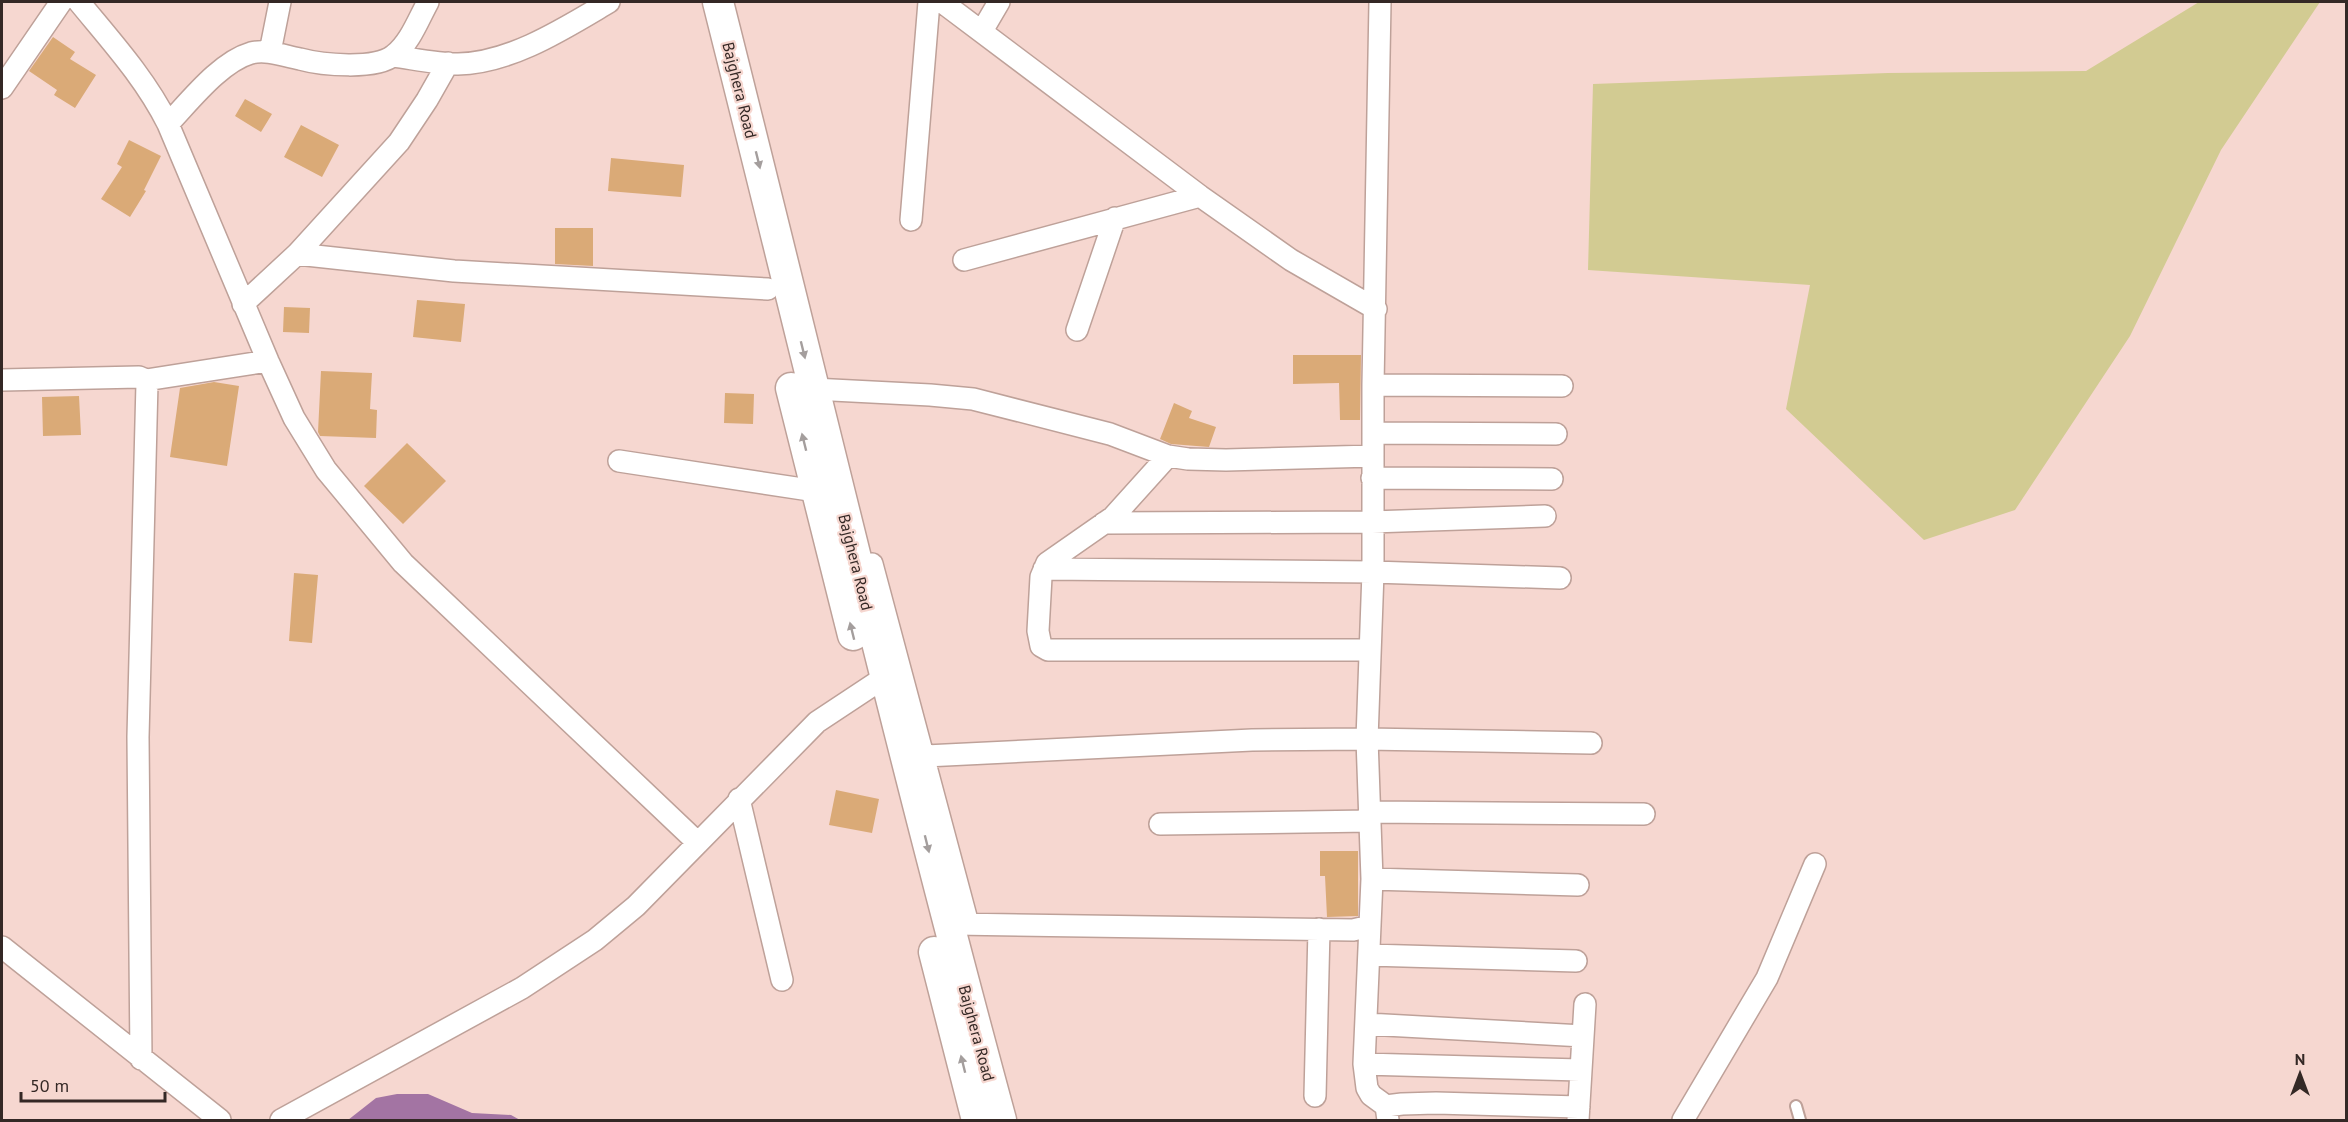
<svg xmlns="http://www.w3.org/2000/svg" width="2348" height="1122" font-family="'PT Sans',sans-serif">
  <rect width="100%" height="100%" fill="#f6d7d0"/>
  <path fill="#d2cb92" d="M2199,2H2320L2221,150L2130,336L2015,510L1924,540L1786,409L1810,285L1588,270L1593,84L1888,73L2086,71Z"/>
  <path fill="#a374a3" d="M397,1094H428L472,1113L511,1115L520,1120H348L376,1098Z"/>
  <path fill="#daaa77" d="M53,37L75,52L70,59L96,75L75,108L54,95L57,90L29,71Z
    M245,99L272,114L261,132L235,116Z
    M301,125L339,145L322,177L284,157Z
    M129,140L161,156L144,190L146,191L130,217L101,199L122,167L117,164Z
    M611,158L684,165L681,197L608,191Z
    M555,228H593V266L555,264Z
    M417,300L465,304L461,342L413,337Z
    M284,307L310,308L309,333L283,332Z
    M1293,355H1361L1360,420H1340L1339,383L1293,384Z
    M321,371L372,373L370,409L377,410L376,438L320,436L318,432Z
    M214,382L239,386L227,466L170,457L180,388Z
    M725,393L754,394L753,424L724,423Z
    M79,396L81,435L43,436L42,397Z
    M1174,403L1192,411L1189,418L1216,427L1209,447L1171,444L1160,439Z
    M407,443L446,481L403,524L364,486Z
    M294,573L318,575L312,643L289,641Z
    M836,790L879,799L872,833L829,825Z
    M1320,851H1358V916L1327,917L1325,876H1320Z"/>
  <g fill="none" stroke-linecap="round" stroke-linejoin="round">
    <g stroke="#bea199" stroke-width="14">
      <path id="lane" d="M1796,1106L1800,1120"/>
    </g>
    <g stroke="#bea199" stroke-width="24">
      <path id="street" d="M79,2C111,41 145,78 168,124L268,361L294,418L326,470L403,563L698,843
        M942,2L1200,196L1291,260L1376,309
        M1380,2L1373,385V572L1367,739L1372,879L1364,1064L1367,1088L1371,1095L1386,1106L1388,1120
        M982,31L999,2
        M270,52L280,2
        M394,56C415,59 437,64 458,64C511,63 565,28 609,2
        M2,88L61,2
        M168,124C190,101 220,62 251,53C267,49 284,56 300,59C322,65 376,70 394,55C410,43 419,18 428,2
        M911,220L929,2
        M297,254L454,271L768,289
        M964,260L1200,196
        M243,304L297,254L399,142L427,100L448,63
        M1077,330L1115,218
        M2,380L139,377L146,380L147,383L138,737L141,1059
        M146,380L268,361
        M1373,385L1562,386
        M813,389L930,395L973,399L1110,434L1168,456L1188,459L1226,460L1373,456
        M1373,433L1556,434
        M1168,456L1113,517L1047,563L1041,577L1038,631L1041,646L1048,650H1369
        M619,461L816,491
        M1372,478L1552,479
        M1104,523L1372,522L1545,516
        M872,564L968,924
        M1044,569L1373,572L1560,578
        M905,757L1252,740L1367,739L1591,743
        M739,799L782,980
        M1369,812L1644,814
        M1160,824L1370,821
        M1372,879L1578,885
        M954,924L1353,930L1370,926
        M2,947L220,1120
        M1369,955L1576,961
        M1367,1024L1583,1036
        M1364,1064L1580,1070
        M1315,1096L1319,929
        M1386,1106L1402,1104L1436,1103L1579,1107
        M281,1120L522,988L595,940L636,906L817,722L885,677
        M1578,1120L1585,1004
        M1683,1120L1767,978L1815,864"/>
    </g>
    <g stroke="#bea199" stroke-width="33">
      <path id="secondary" d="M718,2C812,375 900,749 1001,1120
        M791,388L853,635
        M934,952L977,1120"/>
    </g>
    <use href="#lane" stroke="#fff" stroke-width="10"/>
    <use href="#street" stroke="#fff" stroke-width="21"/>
    <use href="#secondary" stroke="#fff" stroke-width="30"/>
  </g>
  <defs><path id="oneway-solid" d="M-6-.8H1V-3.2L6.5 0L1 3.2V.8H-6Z" transform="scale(1.5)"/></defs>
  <g fill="#a49e9d">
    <use href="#oneway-solid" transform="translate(758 160) rotate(76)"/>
    <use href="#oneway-solid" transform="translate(803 350) rotate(76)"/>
    <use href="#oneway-solid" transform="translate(804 442) rotate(-104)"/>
    <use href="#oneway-solid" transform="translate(852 631) rotate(-104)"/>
    <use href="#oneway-solid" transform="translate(927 844) rotate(76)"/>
    <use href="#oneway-solid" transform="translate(963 1064) rotate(-104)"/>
  </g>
  <g text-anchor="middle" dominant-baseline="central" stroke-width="4.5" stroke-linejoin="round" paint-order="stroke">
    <g font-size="16" fill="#342825" stroke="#f6d7d0">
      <text transform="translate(740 90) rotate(76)">Bajghera Road</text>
      <text transform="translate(856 562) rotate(76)">Bajghera Road</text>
      <text transform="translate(977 1033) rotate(75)">Bajghera Road</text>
    </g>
  </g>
  <rect width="2348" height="1122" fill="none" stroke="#342825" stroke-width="6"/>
  <g transform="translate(2300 1074)" stroke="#f6d7d0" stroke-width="4.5" paint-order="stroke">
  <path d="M0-4.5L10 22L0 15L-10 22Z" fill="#342825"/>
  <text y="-9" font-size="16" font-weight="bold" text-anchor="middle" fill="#342825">N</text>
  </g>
  <path d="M21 1092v9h144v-9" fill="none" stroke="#342825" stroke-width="3"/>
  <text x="30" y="1092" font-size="18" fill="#342825" stroke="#f6d7d0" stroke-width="4.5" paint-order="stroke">50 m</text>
</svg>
